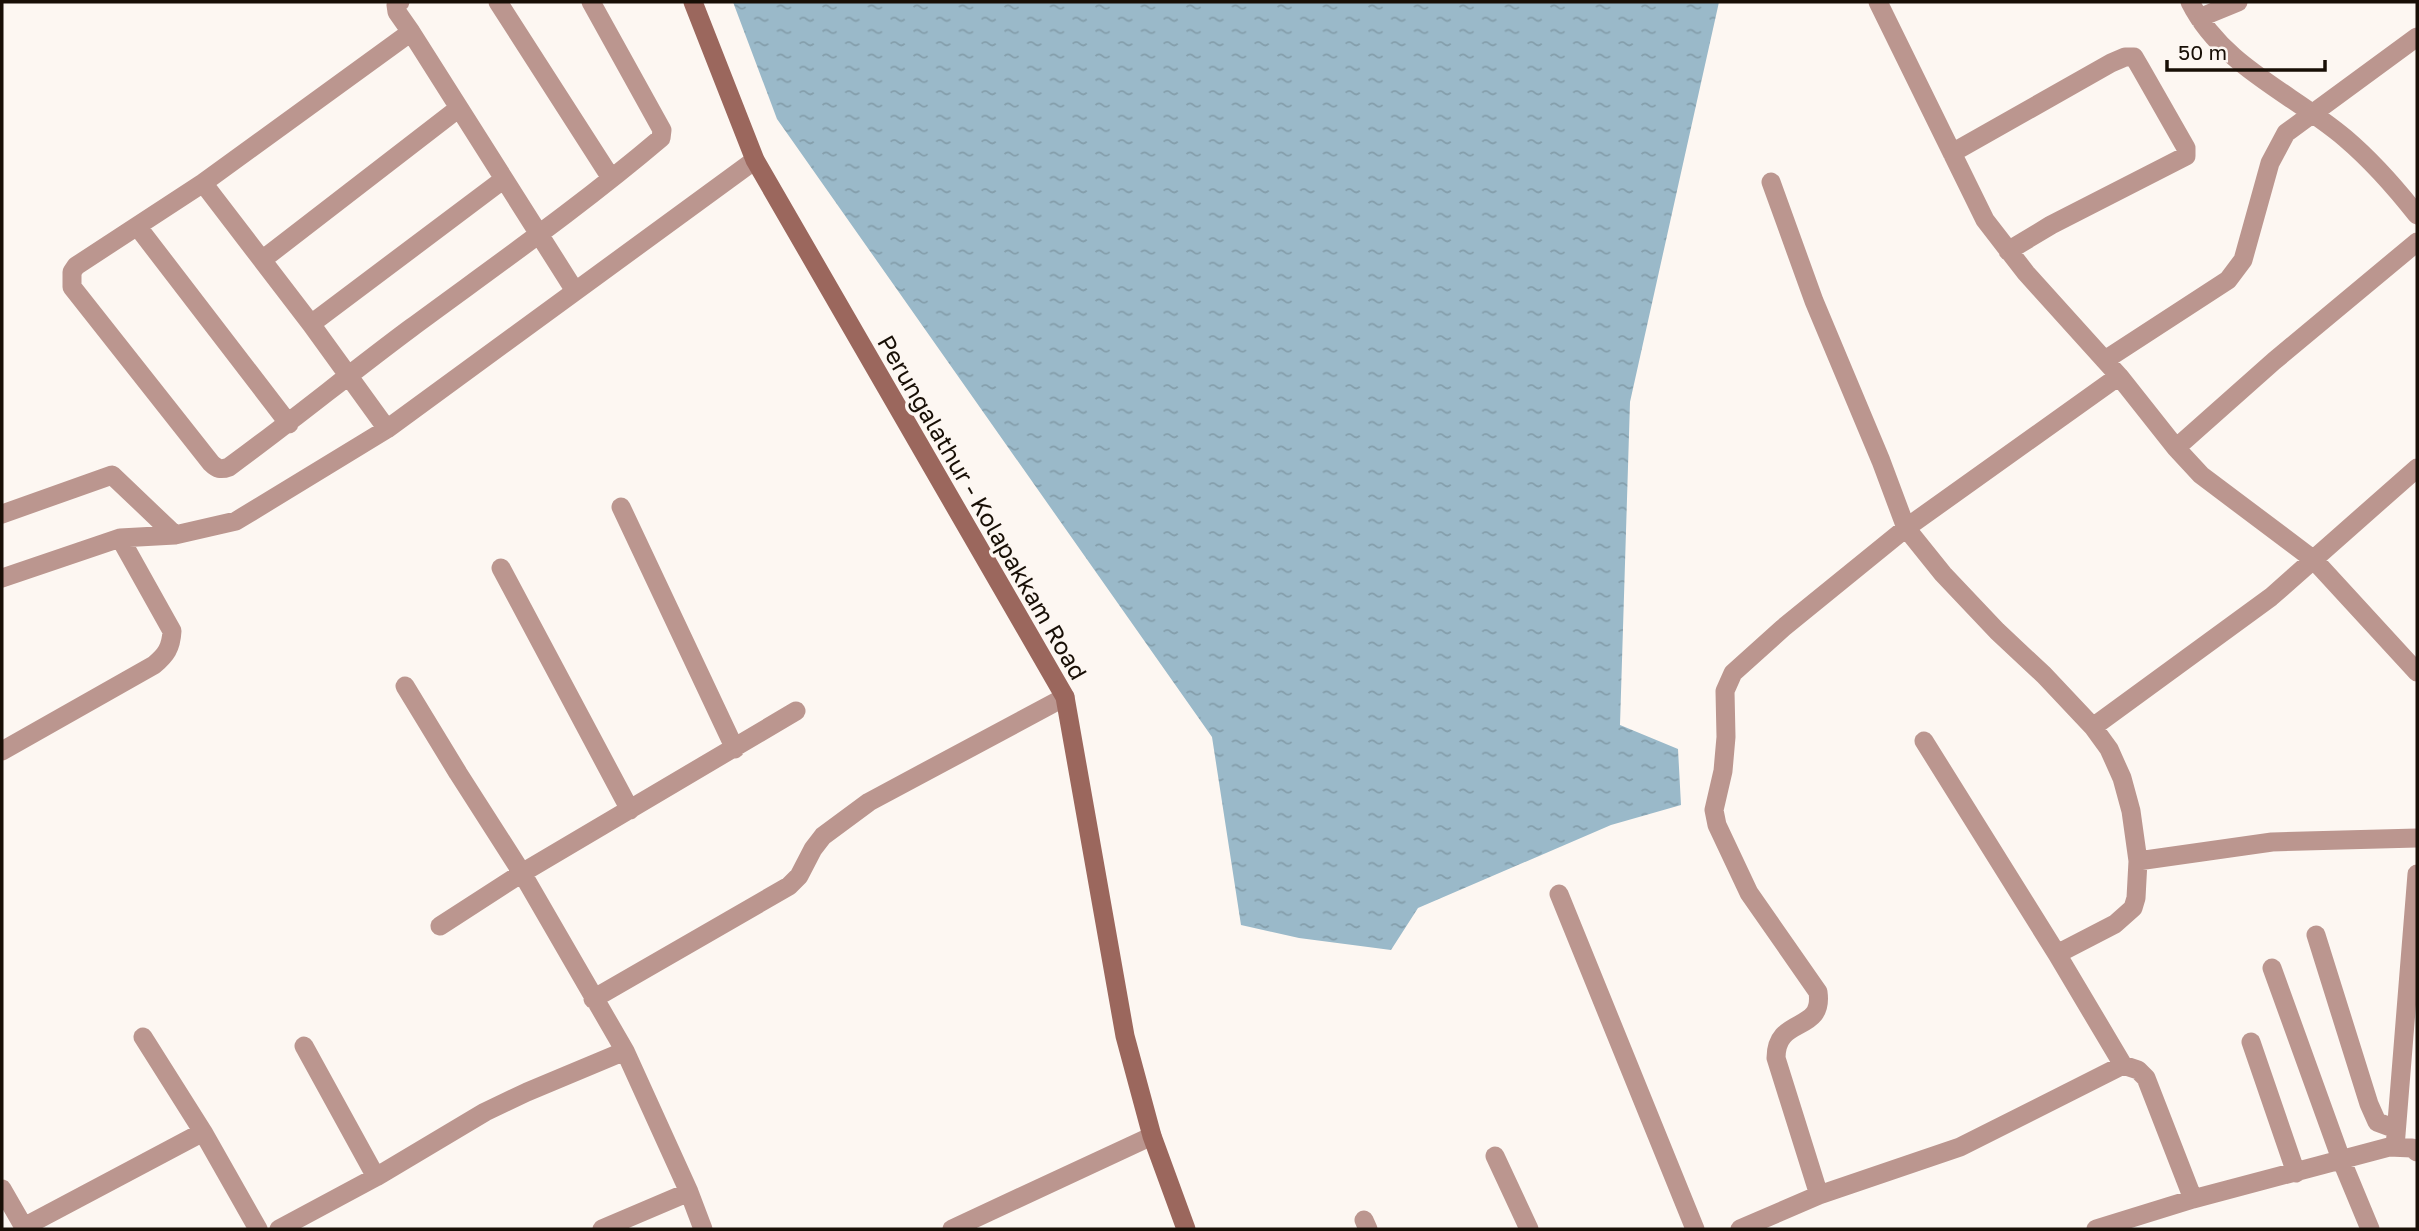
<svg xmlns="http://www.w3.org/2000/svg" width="2419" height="1231" font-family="'Golos Text',sans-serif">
  <defs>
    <pattern id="water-ripples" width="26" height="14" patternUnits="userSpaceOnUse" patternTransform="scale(1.75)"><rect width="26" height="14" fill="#9ab9c9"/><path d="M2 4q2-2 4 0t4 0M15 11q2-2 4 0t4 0" fill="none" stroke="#849eab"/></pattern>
  </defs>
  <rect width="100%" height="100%" fill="#fdf7f2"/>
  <path fill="url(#water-ripples)" d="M733,2H1719L1630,402L1620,725L1678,749L1681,805L1611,825L1418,908L1391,950L1299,938L1241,925L1212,737L777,119Z"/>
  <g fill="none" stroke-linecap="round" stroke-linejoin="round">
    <path stroke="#bb968f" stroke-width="19" d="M400,2L396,5L397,12L411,32
      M498,2L611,178
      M1878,2L1985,220L2026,273L2119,376L2176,448L2201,475L2314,560L2417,672
      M2190,2C2222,66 2292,93 2345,138C2372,161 2395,187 2417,215
      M2199,18L2238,2
      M1952,153L2111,63L2125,57H2134L2141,69L2186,148V156L2051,225L2008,251
      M1771,182L1814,301L1881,461L1906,528L1943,574L1997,631L2044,675L2093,727L2109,749L2122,778L2131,811L2138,861L2136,898L2133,908L2115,924L2057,954
      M203,183L76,266L72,272V287L211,463C217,469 221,470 229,467C291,422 349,374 411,328C495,266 581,206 661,138L662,130L591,2
      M137,226L289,424
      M262,260L459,108
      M311,324L504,179
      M2105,360L2228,280L2243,260L2270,163L2286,133L2417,37
      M387,429L311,324L203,183L411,32L575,291
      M2176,448L2274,361L2417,242
      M621,507L735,749
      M2,514L112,475L175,535
      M501,568L630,810
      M2,578L120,538L175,535L236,521L387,429L755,160
      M405,686L458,773L522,873L625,1051L689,1192L703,1229
      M2093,727L2271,597L2417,468
      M1924,741L2057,954L2123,1065
      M2,751L154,665C166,655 171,648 172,631L120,538
      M2138,861L2272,842L2417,838
      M1559,894L1695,1229
      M440,926L522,873L796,711
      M2316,935L2369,1104L2377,1122L2396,1129
      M2272,968L2341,1159L2370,1229
      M593,999L789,886L799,876L813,849L823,836L869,802L1065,697
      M143,1037L203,1132L258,1229
      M2251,1042L2296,1173
      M304,1046L376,1177
      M2395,1147L2417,874
      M1495,1156L1529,1229
      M2,1189L25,1229
      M1819,1195L1776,1058C1776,1015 1824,1034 1818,992L1749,893L1717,825L1714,810L1723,771L1726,737L1725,691L1733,673L1783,628L1906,528L2119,376
      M1364,1220L1368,1229
      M24,1227L203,1132
      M279,1229L376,1177L485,1112L527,1092L625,1051
      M602,1229L689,1192
      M952,1229L1152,1136
      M1740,1229L1819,1195L1960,1147L2123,1065L2138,1070L2146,1078L2193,1199
      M2096,1229L2193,1199L2389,1147L2412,1148L2417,1152"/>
    <path stroke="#9b675d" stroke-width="19" d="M693,2L755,160L1065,697L1125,1036L1152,1136L1186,1229"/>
  </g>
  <g text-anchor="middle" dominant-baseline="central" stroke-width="7" stroke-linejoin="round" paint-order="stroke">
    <g font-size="24" fill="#180f06" stroke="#fdf7f2">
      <text transform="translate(983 507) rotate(60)">Perungalathur - Kolapakkam Road</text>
    </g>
  </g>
  <rect width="2419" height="1231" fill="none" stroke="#180f06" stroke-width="7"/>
  <path d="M2167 60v10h158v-10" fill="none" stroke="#180f06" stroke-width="3.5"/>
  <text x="2178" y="60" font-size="21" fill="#180f06" stroke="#fdf7f2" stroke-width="5" paint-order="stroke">50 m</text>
</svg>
